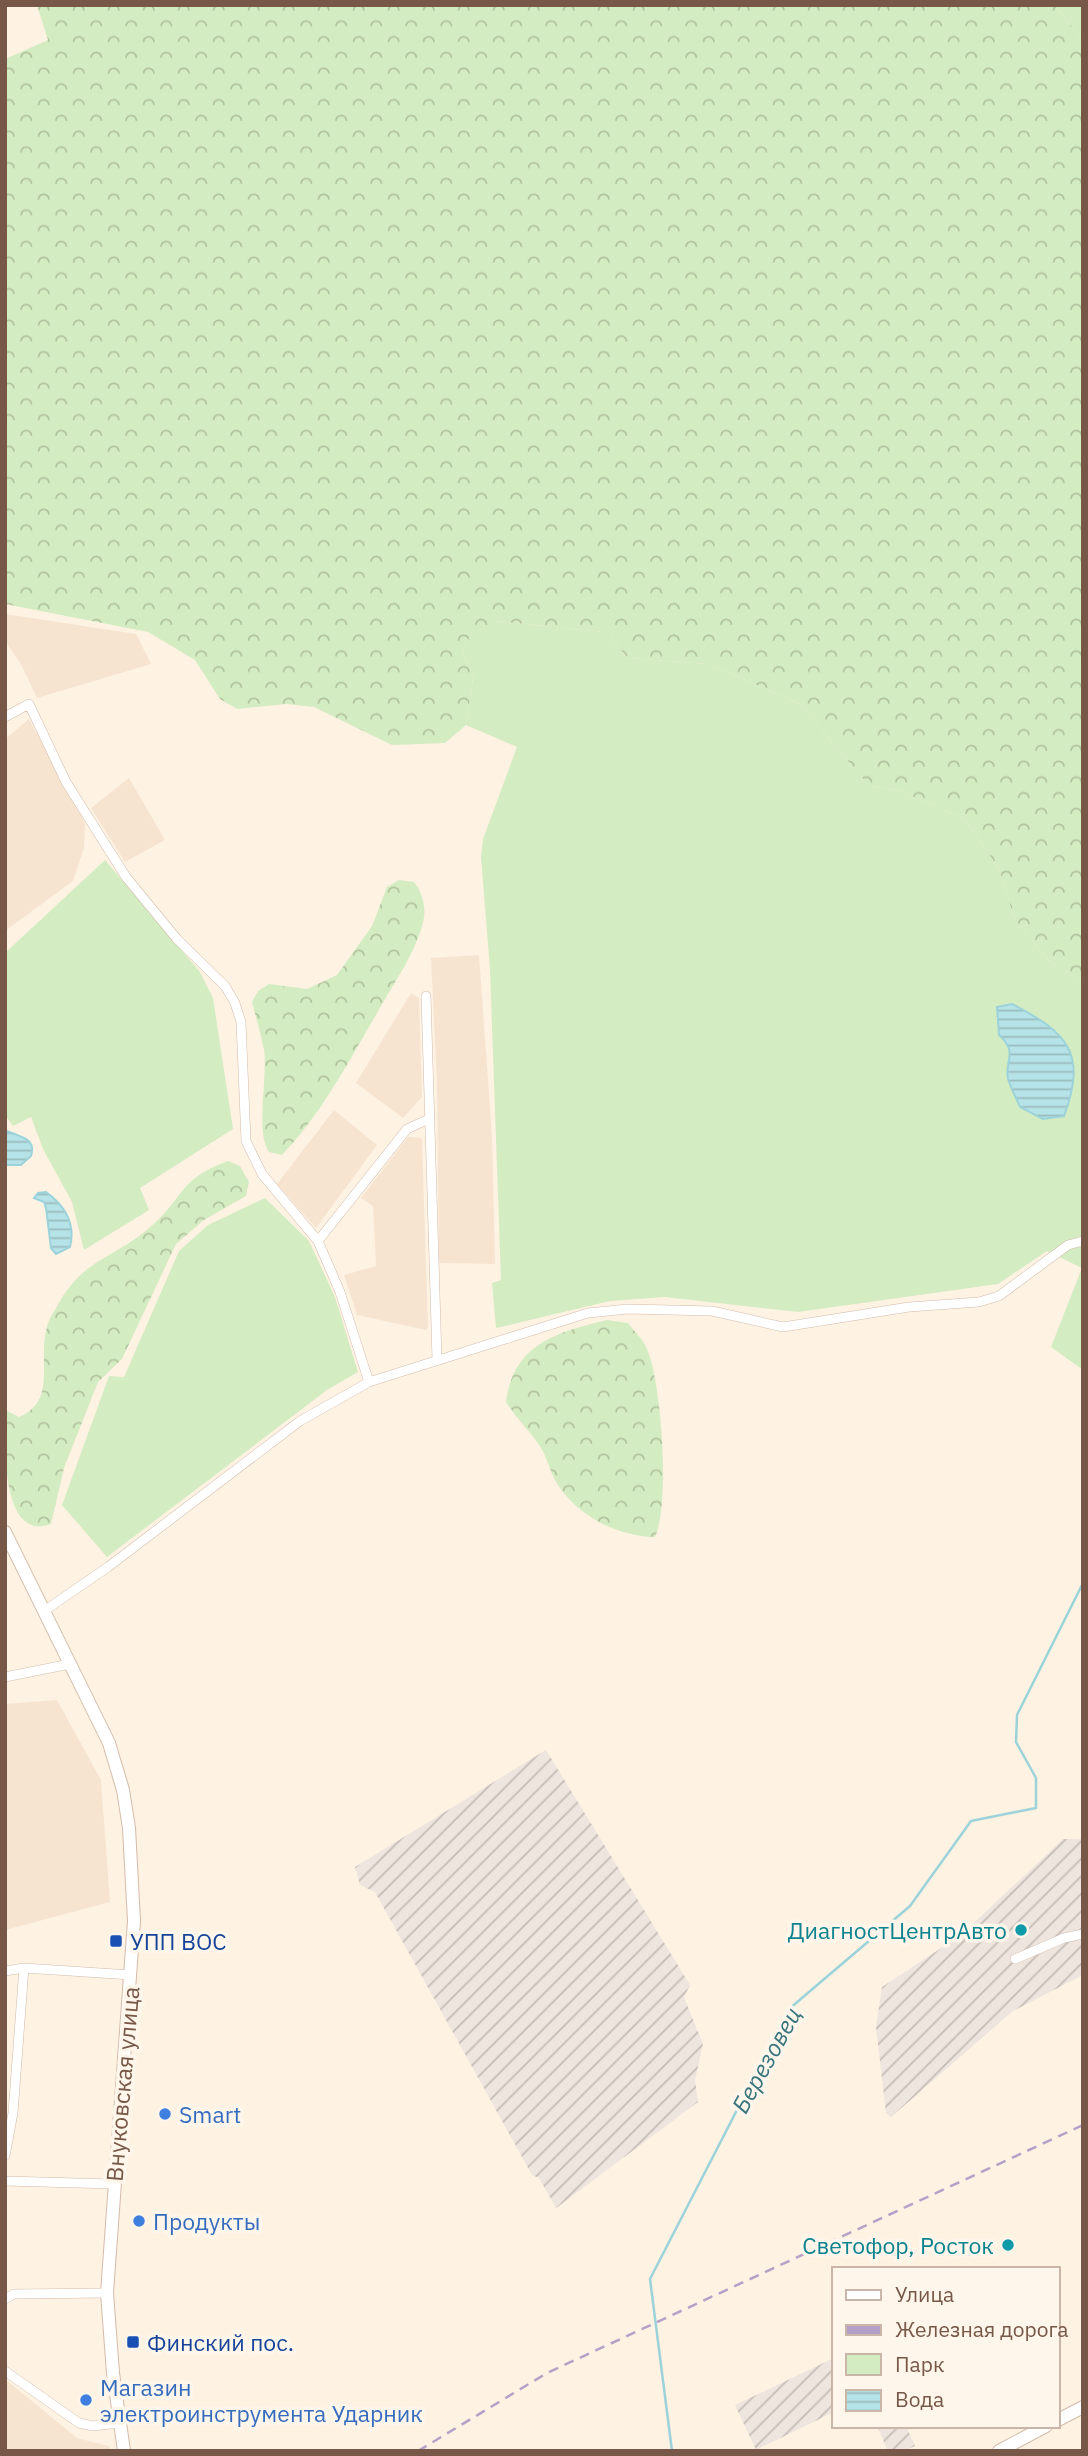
<svg xmlns="http://www.w3.org/2000/svg" width="1088" height="2456" font-family="'IBM Plex Sans',sans-serif">
  <defs>
    <pattern id="industrial-furrows" width="10" height="10" patternUnits="userSpaceOnUse" patternTransform="scale(1.75)"><rect width="10" height="10" fill="#ede5de"/><path d="M-1 1l2-2M0 10L10 0M9 11l2-2" fill="none" stroke="#c5bcb6"/></pattern>
    <pattern id="forest-crowns" width="20" height="18" patternUnits="userSpaceOnUse" patternTransform="scale(1.75)"><rect width="20" height="18" fill="#d4ecc1"/><path d="M2 6a3 3 0 1 1 6 0M12 15a3 3 0 1 1 6 0" fill="none" stroke="#b1c29f"/></pattern>
    <pattern id="water-rules" width="6" height="5" patternUnits="userSpaceOnUse" patternTransform="scale(1.75)"><rect width="6" height="5" fill="#b6e3e8"/><path d="M0 2.5h6" fill="none" stroke="#99bbbe"/></pattern>
  </defs>
  <rect width="100%" height="100%" fill="#fef2e3"/>
  <path fill="#f6e4d1" d="M5,614L136,634L151,664L37,698L21,664L5,641Z
    M29,719L85,823L84,848L73,881L5,931V739Z
    M129,778L165,840L125,862L91,808Z
    M479,955L492,1135L495,1264L439,1263L437,1083L431,958Z
    M411,993L419,998L422,1097L403,1118L356,1083Z
    M334,1110L377,1145L316,1228L277,1184Z
    M408,1137L422,1138L428,1327L426,1330L357,1315L344,1275L376,1266L373,1206L361,1198Z
    M57,1700L101,1780L110,1902L5,1930V1704Z
    M5,2379L77,2438L109,2446L110,2451H5Z"/>
  <path fill="url(#industrial-furrows)" d="M546,1750L690,1985L684,1997L703,2044L695,2080L698,2102L556,2208L539,2178L532,2175L375,1892L360,1885L355,1867Z
    M1063,1839H1083V1975L1013,2011L891,2117L886,2113L876,2027L882,1987L961,1935Z
    M834,2358V2412L756,2450L735,2405Z
    M877,2426H906L915,2446L904,2451H888Z"/>
  <path fill="#d4ecc1" fill-rule="evenodd" d="M1054,5H1083V40Z
    M495,621L604,632L628,658L708,664L800,704L869,786L900,791L965,819L999,869L1014,918L1049,961L1083,982V1370L1051,1347L1082,1268L1047,1251L998,1284L798,1312L665,1297L610,1301L496,1328L492,1283L501,1280L490,970L481,857L483,839L517,747L466,725L474,672L462,654L470,636ZM1012,1004C1066,1032 1088,1051 1064,1116L1007,1076L1012,1059L997,1007Z
    M105,860L200,972L213,998L233,1129L140,1188L149,1210L84,1250L72,1202L43,1149L31,1117L13,1126L5,1115V953Z
    M265,1198L309,1241L335,1297L358,1372L327,1390L107,1557L62,1505L109,1376L124,1377L179,1251L208,1225Z"/>
  <path fill="url(#forest-crowns)" d="M37,5H1054L1083,40V982L1049,961L1014,918L999,869L965,819L900,791L869,786L800,704L708,664L628,658L604,632L495,621L470,636L462,654L474,672L466,725L445,743L392,745L314,707L286,704L237,709L220,699L195,660L148,632L5,604V59L48,40Z
    M399,880L414,882C422,892 427,908 423,922C416,952 395,981 380,1008C350,1059 323,1112 282,1155L269,1152C255,1132 268,1077 264,1050C261,1034 256,1018 252,1002L258,991L269,984L307,989L337,975L372,926L387,887Z
    M228,1161L240,1166L249,1182L246,1196L204,1220L176,1244L122,1359L98,1382L64,1468L51,1524C0,1543 5,1441 5,1410L19,1417C58,1400 37,1361 47,1327C48,1320 53,1314 56,1308C82,1259 111,1260 148,1229C184,1200 177,1179 228,1161Z
    M607,1320L628,1323C634,1331 644,1340 647,1349C662,1383 670,1505 655,1537C615,1536 575,1515 555,1480C549,1469 547,1456 539,1445C529,1430 516,1418 506,1402C513,1344 557,1332 607,1320Z"/>
  <path fill="url(#water-rules)" stroke="#9cd3db" stroke-width="2" d="M1012,1004C1066,1032 1088,1052 1064,1116L1043,1119L1020,1107C1016,1098 1011,1088 1008,1079C1004,1061 1019,1053 999,1035L997,1007Z
    M5,1130C18,1137 37,1137 31,1156L21,1165H5Z
    M46,1192C64,1205 76,1223 70,1247L56,1254L51,1248L46,1208L44,1202L34,1198L38,1193Z"/>
  <g fill="none" stroke-linecap="round" stroke-linejoin="round">
    <path stroke="#9cd3db" stroke-width="2.5" d="M672,2451L650,2279L789,2009L910,1906L971,1821L1036,1808V1778L1016,1742L1017,1715L1083,1583"/>
    <g stroke="#d2bbab" stroke-width="10">
      <path id="minor" d="M5,717L29,704L66,782L126,877L177,939L225,986L235,1003L241,1022L246,1141L262,1174L318,1241L340,1292L369,1382
        M426,996L437,1359
        M318,1241L407,1129L429,1119
        M44,1611L108,1567L300,1421L369,1382L588,1313L628,1309L712,1311L783,1327L909,1307L979,1302L999,1296L1068,1245L1083,1241
        M5,1677L70,1664
        M1015,1959L1064,1938L1083,1934
        M5,1971L24,1968L131,1975
        M5,2156L13,2113L24,1968
        M5,2181L114,2184
        M5,2299L14,2294L107,2293
        M5,2371L79,2423L93,2426L119,2423"/>
    </g>
    <g stroke="#d5bba9" stroke-width="14">
      <path id="secondary" d="M5,1532L109,1743L123,1790L129,1828L134,1921L107,2293L113,2373L124,2451
        M1058,2420L1083,2407
        M999,2451L1046,2426"/>
    </g>
    <use href="#minor" stroke="#fff" stroke-width="9"/>
    <use href="#secondary" stroke="#fff" stroke-width="12"/>
    <path stroke="#b5a1c8" stroke-width="2.5" stroke-dasharray="10 7" stroke-linecap="butt" d="M418,2451L547,2373L1083,2125"/>
  </g>
  <g fill="#0f9aa8" stroke="#fff6eb" stroke-width="2.5">
    <circle cx="1021" cy="1930" r="7"/>
    <circle cx="1008" cy="2245" r="7"/>
  </g>
  <g fill="#1a4fb4" stroke="#fff6eb" stroke-width="2.5">
    <rect x="109" y="1934" width="14" height="14" rx="3.5"/>
    <rect x="126" y="2335" width="14" height="14" rx="3.5"/>
  </g>
  <g fill="#3f7fe0" stroke="#fff6eb" stroke-width="2.5">
    <circle cx="165" cy="2114" r="7"/>
    <circle cx="139" cy="2221" r="7"/>
    <circle cx="86" cy="2400" r="7"/>
  </g>
  <g text-anchor="middle" dominant-baseline="central" stroke-width="7" stroke-linejoin="round" paint-order="stroke">
    <g font-size="23" fill="#0d838f" stroke="#fff6eb" text-anchor="end">
      <text x="1007" y="1930">ДиагностЦентрАвто</text>
      <text x="994" y="2245">Светофор, Росток</text>
    </g>
    <g font-size="23" fill="#164399" stroke="#fff6eb" text-anchor="start">
      <text x="130" y="1941">УПП ВОС</text>
      <text x="147" y="2342">Финский пос.</text>
    </g>
    <g font-size="23" fill="#775747" stroke="#fff6eb">
      <text transform="translate(122 2084) rotate(-85)">Внуковская улица</text>
    </g>
    <g font-size="23" fill="#366cbe" stroke="#fff6eb" text-anchor="start">
      <text x="179" y="2114">Smart</text>
      <text x="153" y="2221">Продукты</text>
      <text x="100" y="2387">Магазин<tspan x="100" dy="26">электроинструмента Ударник</tspan></text>
    </g>
    <g font-size="24" font-style="italic" fill="#3a757e" stroke="#fff6eb">
      <text transform="translate(766 2060) rotate(-61)">Березовец</text>
    </g>
  </g>
  <rect width="1088" height="2456" fill="none" stroke="#775747" stroke-width="14"/>
  <rect x="832" y="2267" width="228" height="161" fill="#fff6eb" stroke="#c9b6a9" stroke-width="2"/>
  <rect x="846" y="2290" width="35" height="10" fill="#ffffff" stroke="#c9b6a9" stroke-width="2"/>
  <text x="895" y="2302" font-size="21" fill="#775747">Улица</text>
  <rect x="846" y="2325" width="35" height="10" fill="#b5a1c8" stroke="#c9b6a9" stroke-width="2"/>
  <text x="895" y="2337" font-size="21" fill="#775747">Железная дорога</text>
  <rect x="846" y="2354" width="35" height="21" fill="#d4ecc1" stroke="#c9b6a9" stroke-width="2"/>
  <text x="895" y="2372" font-size="21" fill="#775747">Парк</text>
  <rect x="846" y="2390" width="35" height="21" fill="url(#water-rules)" stroke="#c9b6a9" stroke-width="2"/>
  <text x="895" y="2407" font-size="21" fill="#775747">Вода</text>
</svg>
